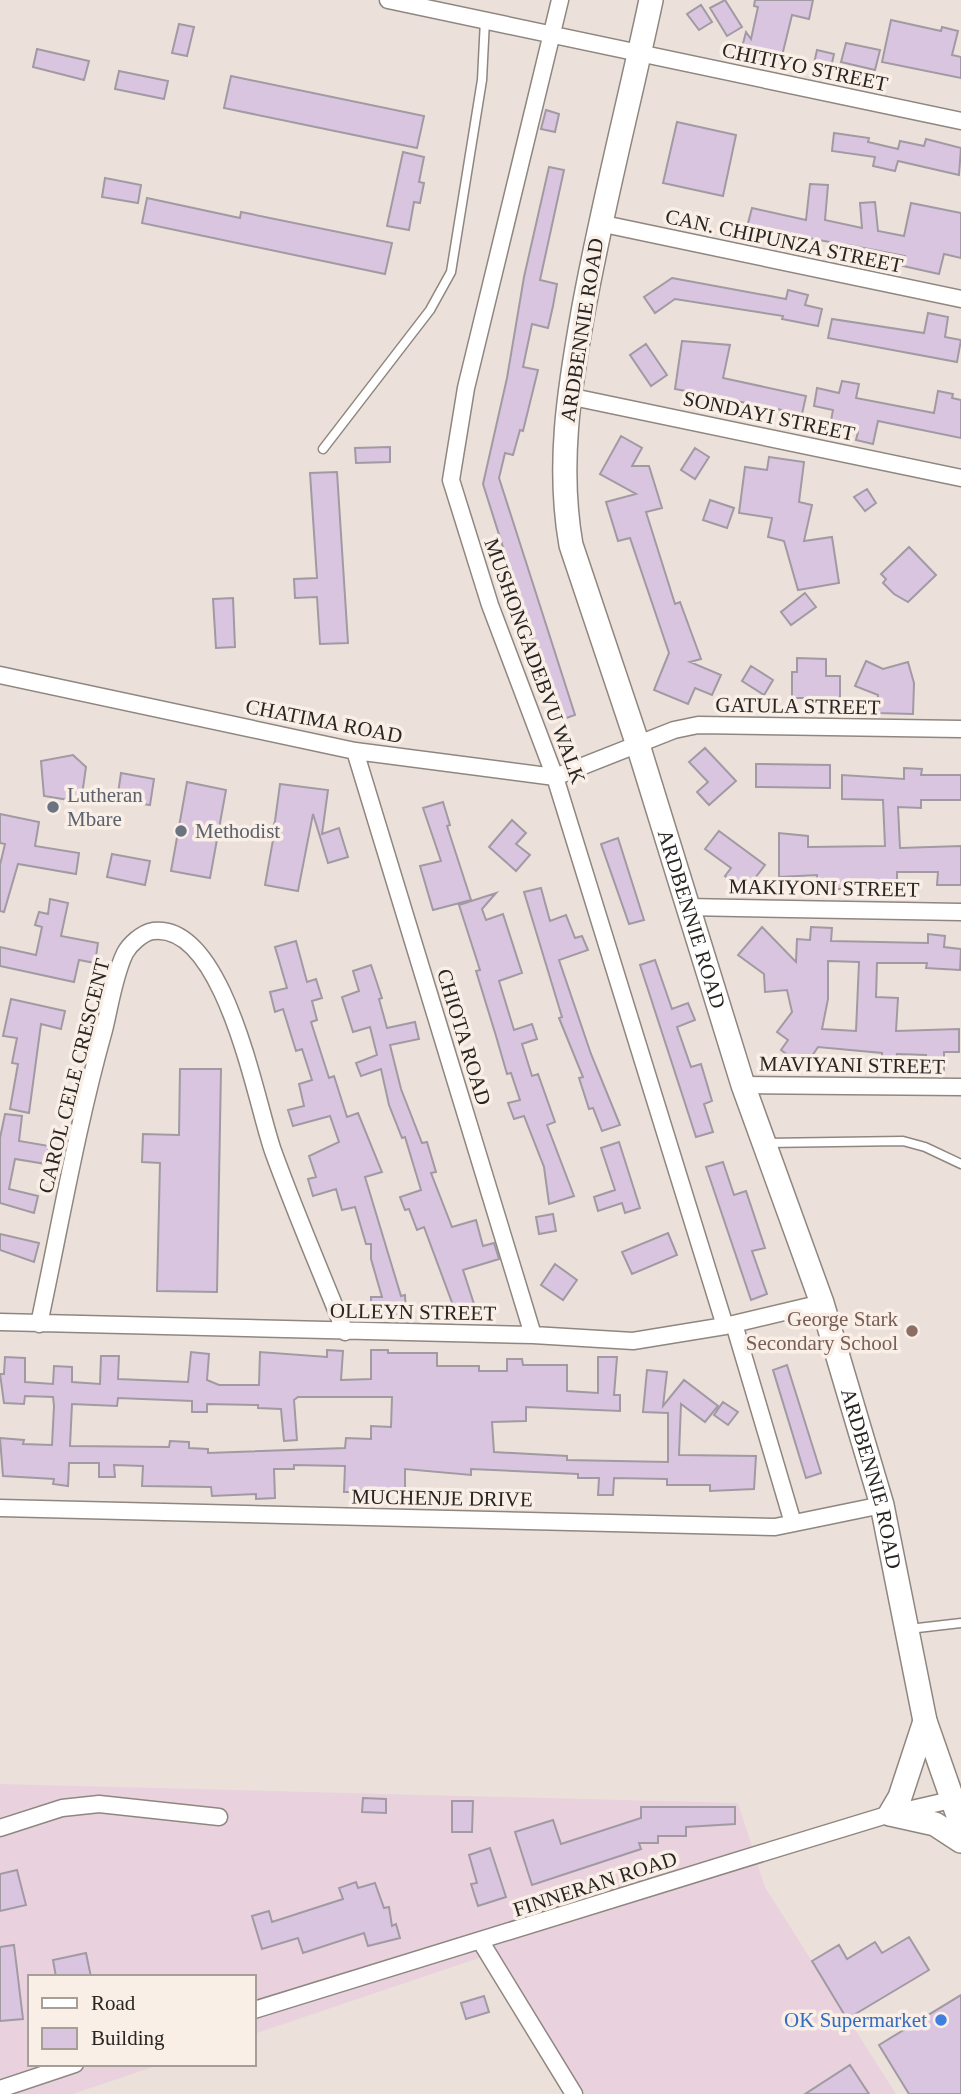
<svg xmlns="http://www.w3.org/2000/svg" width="961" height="2094" font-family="'Times New Roman',serif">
  <rect width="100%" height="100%" fill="#ebe1da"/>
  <path fill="#e9d2de" d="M0,1784L738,1803L765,1887L896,2094H566L485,1956L254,2034V1977H30V2064H162L73,2094H0Z"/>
  <path fill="#dac5e0" stroke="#a19aa3" stroke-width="2" fill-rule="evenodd" d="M725,0L742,27L727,36L710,8Z
    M755,0H813L809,19L792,15L781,60L761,55L764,61L740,55L746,32L751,39L758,7L754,6Z
    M701,5L712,22L699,30L687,14Z
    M891,20L941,31L942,27L958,31L952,55L961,57V78L882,62Z
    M179,24L194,27L187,56L172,53Z
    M846,43L880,50L875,70L841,62Z
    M37,49L89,61L84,80L33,67Z
    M817,50L834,54L830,72L813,68Z
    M119,71L168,81L164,99L115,89Z
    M231,76L424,116L417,148L224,108Z
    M546,110L559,114L555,132L541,129Z
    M677,122L736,135L723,196L663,183Z
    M834,133L869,138L868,142L898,149L900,141L924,146L926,139L961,148L959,175L898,161L895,171L873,166L875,157L832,151Z
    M403,152L424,157L419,182L424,183L420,203L414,202L409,230L387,226Z
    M549,167L564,170L540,280L557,284L553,306L548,328L532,324L523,367L538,370L523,431L520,430L513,455L505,453L499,478L575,715L558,721L483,484L507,378L524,277Z
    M105,178L141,185L138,203L102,197Z
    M810,184L828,185L825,220L862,228L860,203L875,202L878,231L904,236L911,203L961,213V258L944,254L939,274L903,266L905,256L848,245L845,256L828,253L830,242L747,227L752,208L806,220Z
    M147,198L240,218L241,212L392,243L385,274L142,223Z
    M672,278L786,299L788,290L808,295L805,305L822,309L818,326L782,319L783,316L675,299L655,313L644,297Z
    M928,313L948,317L945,337L961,340L957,362L828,338L832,319L924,333Z
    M682,341L730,345L723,378L806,396L802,414L675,389Z
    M646,344L667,375L651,386L630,355Z
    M842,381L859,384L856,398L934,413L938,391L953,394L952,398L961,400V438L878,421L873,444L856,440L858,432L830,426L833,410L814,406L817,388L839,393Z
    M621,436L642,448L632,466H649L662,508L646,512L675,604L680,602L701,659L690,662L721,675L712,695L695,688L688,704L654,690L669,653L630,538L618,541L606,502L636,494L600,474Z
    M390,447V462L356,463L355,448Z
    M695,448L709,457L695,479L681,470Z
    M769,457L804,462L799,502L812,505L804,541L832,537L839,583L798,590L784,541L768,537L772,518L739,513L745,467L767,470Z
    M337,472L348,643L320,644L317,597L295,598L294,579L317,578L310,473Z
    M867,489L876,503L865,511L854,497Z
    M710,500L734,508L727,528L703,520Z
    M909,547L936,575L908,602L894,594L883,583L886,579L881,574Z
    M805,593L816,607L791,625L781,612Z
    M233,598L235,647L216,648L213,599Z
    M797,658L826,659V676H840V698H792V672H797Z
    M866,661L883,669L908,662L914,683L913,714L877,713L878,695L855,686Z
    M751,666L773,680L764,695L742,681Z
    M705,748L736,781L709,805L697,792L708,782L689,762Z
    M73,755L86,767L81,802L44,796L41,761Z
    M756,764L830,765V788L756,787Z
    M904,768L922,769L921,775H961V800H921V808L898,807L900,848L961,846V885H937L938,872H897V889H816L817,875L779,877V833L808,836V847L885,846L883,800L842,799V775L904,779Z
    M121,773L154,779L150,805L117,800Z
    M187,782L226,790L210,878L171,871Z
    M280,784L328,790L322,834L339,828L348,857L328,863L313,814L298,891L265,885L273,840L269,839L275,821Z
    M443,802L450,825L447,826L471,900L433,910L420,866L441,861L423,808Z
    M0,814L39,822L35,846L79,853L76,874L18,864L4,912L0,911V865L5,844L0,843Z
    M512,820L526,833L516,844L530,855L516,871L489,847Z
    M719,831L765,865L745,891L725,876L731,868L705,849Z
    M618,838L644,920L629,924L601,844Z
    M112,854L150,861L145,885L107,877Z
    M541,888L550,921L566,915L575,938L582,936L588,950L559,960L591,1054L620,1125L602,1131L593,1108L589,1109L579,1078L583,1077L559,1018L562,1017L524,892Z
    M496,893L482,909L486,920L503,914L522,973L499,981L514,1030L532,1024L537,1039L522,1044L532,1076L538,1074L555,1122L547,1125L574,1196L549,1204L544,1167L524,1116L514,1119L508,1103L520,1100L511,1073L507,1074L496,1036L476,971L480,970L459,905Z
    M50,899L68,903L61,936L98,943L95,963L79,960L74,982L0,966V947L36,955L42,927L35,925L39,912L48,914Z
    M762,927L796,962L797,939L810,940L811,927L832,928L831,941L928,943V934L945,936L944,947L961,949L960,970L926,968L927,963H877L876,997L898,998L896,1031L959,1029V1052H944V1071H925L926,1055L897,1054L896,1062H882V1053L818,1047L806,1065L793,1059L781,1050L788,1040L777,1032L792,1012L787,990L765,992L764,974L738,955ZM828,961L859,962L856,1031L822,1029L828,999Z
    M296,941L307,982L316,979L322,998L312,1001L317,1020L311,1022L329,1078L334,1076L347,1117L358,1113L382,1172L365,1177L401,1296L405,1295L406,1315L371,1317V1297H382L371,1259V1244H366L355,1207L342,1210L336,1189L313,1196L308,1179L316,1177L309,1156L339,1142L330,1116L293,1126L288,1110L304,1106L299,1084L312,1080L302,1049L296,1051L283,1009L275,1012L270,992L287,988L275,947Z
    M655,960L672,1009L688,1003L695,1020L677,1027L691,1067L701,1064L712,1101L704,1104L713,1132L696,1137L640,965Z
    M371,965L382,998L379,999L387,1028L415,1022L419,1039L390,1045L401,1089L422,1143L427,1142L436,1172L431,1173L452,1227L476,1220L483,1246L494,1243L499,1259L463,1270L476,1310L457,1316L424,1227L417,1230L409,1209L405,1210L400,1197L421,1190L405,1137L402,1138L389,1105L381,1069L361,1076L356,1063L377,1055L370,1027L353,1032L342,997L359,991L353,971Z
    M11,999L65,1011L61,1029L41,1024L29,1113L10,1109L18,1064L12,1063L17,1038L3,1036Z
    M180,1069H221L217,1292L157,1291L160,1163L142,1162L143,1134L179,1135Z
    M5,1114L22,1116L19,1141L49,1146L46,1164L15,1159L9,1189L38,1196L34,1213L0,1203V1138Z
    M619,1142L640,1208L625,1213L622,1203L598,1211L594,1197L615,1190L601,1148Z
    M723,1162L734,1195L746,1191L765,1248L752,1251L767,1294L751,1300L706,1167Z
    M553,1214L556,1231L539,1234L536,1217Z
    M668,1233L677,1255L632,1274L622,1252Z
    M0,1234L39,1243L34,1262L0,1250Z
    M555,1264L577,1280L563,1300L541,1285Z
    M327,1350L343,1351L341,1380L371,1379V1350H388V1353H437V1366H479V1371H507V1359H522L523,1365H567V1391L598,1393V1357H617L614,1395H620V1411L526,1407V1421L492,1422L494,1452L567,1456V1460L668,1462V1413L643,1412L647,1370L667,1372L663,1406L684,1380L718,1406L705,1422L681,1404L679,1455L756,1456L754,1489L710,1491V1485H667V1479L614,1478L613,1495H598L599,1478H578V1474L471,1469V1475L405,1469V1492H344L345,1466L294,1465V1469H274L275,1498L256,1499V1494L212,1496L211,1487L142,1486L143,1466L114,1465L115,1477H99V1463H69L68,1486L53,1484L54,1479L3,1476L0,1438L24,1440L23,1444L52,1445L54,1406L53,1397L25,1396L24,1404L4,1403L0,1374H4L5,1357L25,1358V1382L53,1384L54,1366L72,1367V1382L100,1384L101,1356H119L118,1379L188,1382L191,1352L209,1354L207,1380L219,1385H259L260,1352L327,1357ZM298,1397H392L391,1427L371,1426V1439L346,1438L345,1448L208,1453V1449L189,1448V1442L170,1441L169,1447L70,1446L72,1404L117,1406L118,1398L192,1401V1412H207V1404L258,1405V1408L281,1409L284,1441L297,1440L294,1400Z
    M787,1365L821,1473L806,1478L773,1370Z
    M723,1402L738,1412L728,1425L714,1415Z
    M363,1798L386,1799V1813L362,1812Z
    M452,1801H473L472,1832H452Z
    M641,1807H735V1824L686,1827V1836H658V1843H639L641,1849L532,1885L515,1832L553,1820L561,1844L641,1818Z
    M490,1848L506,1897L478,1906L471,1884L477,1883L469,1855Z
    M17,1870L26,1905L0,1911V1874Z
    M356,1882L358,1888L375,1883L384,1908L389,1907L392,1926L396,1924L400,1938L368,1946L364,1933L303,1953L298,1938L262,1949L252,1916L269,1911L272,1922L343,1899L339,1888Z
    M909,1937L929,1970L847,2019L812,1961L839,1945L847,1959L875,1942L882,1953Z
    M14,1945L23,2019L0,2021V1947Z
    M86,1953L91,1977H56L53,1960Z
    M961,1995V2094H909L879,2045Z
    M484,1996L489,2012L466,2019L461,2003Z
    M850,2065L869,2094H805Z"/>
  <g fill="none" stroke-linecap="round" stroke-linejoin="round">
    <g stroke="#8f867f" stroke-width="11">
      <path id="service" d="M323,449L430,310L451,272L482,80L485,20
        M766,1143L903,1141L925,1147L961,1164
        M909,1629L961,1623"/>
    </g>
    <g stroke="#8f867f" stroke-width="19">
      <path id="minor" d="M388,0L961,121
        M560,0L466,388L451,480L490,605L555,777L725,1326
        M599,223L961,299
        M568,396L961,478
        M0,675L355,751L555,777L674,730L698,725L961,729
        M355,751L533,1335
        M686,907L961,912
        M743,1085L961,1087
        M0,1322L533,1335L633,1341L725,1326L822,1303
        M39,1324C60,1226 77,1126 104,1030C110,1006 114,976 125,953C130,944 142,933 153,931C225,922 256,1103 273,1151C295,1212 321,1272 345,1332
        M734,1324L793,1523
        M0,1508L775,1527L882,1505
        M0,1828L62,1808L99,1804L219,1817
        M481,1942L574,2094
        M254,2010L772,1850L890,1814L951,1800
        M0,2089L75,2064"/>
    </g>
    <g stroke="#8f867f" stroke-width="26">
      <g id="secondary">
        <path id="s1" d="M651,0C629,104 602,207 583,312C569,390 557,466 571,545L638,745L743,1085L822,1303L882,1505L925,1721L961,1824"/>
        <path d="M925,1721L900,1797L890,1814L935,1824L961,1841"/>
      </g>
    </g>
    <use href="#service" stroke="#fff" stroke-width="8"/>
    <use href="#minor" stroke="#fff" stroke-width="16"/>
    <use href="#secondary" stroke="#fff" stroke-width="23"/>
  </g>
  <g fill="#6b7280" stroke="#f9efe7" stroke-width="2.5">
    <circle cx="53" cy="807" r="7"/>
    <circle cx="181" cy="831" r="7"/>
  </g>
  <circle fill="#8d6e63" stroke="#f9efe7" stroke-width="2.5" cx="912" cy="1331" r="7"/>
  <circle fill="#3f7fe0" stroke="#f9efe7" stroke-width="2.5" cx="941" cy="2020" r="7"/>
  <g text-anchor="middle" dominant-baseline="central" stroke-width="7" stroke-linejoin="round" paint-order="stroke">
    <g font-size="21" fill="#292522" stroke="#f9efe7">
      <text transform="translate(805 67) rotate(12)">CHITIYO STREET</text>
      <text transform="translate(784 241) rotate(12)">CAN. CHIPUNZA STREET</text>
      <text transform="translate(582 330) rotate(-81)">ARDBENNIE ROAD</text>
      <text transform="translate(769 416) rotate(12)">SONDAYI STREET</text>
      <text transform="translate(535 661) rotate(70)">MUSHONGADEBVU WALK</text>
      <text transform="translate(798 706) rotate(1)">GATULA STREET</text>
      <text transform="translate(324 721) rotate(11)">CHATIMA ROAD</text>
      <text transform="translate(824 888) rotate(1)">MAKIYONI STREET</text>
      <text stroke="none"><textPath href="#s1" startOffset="947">ARDBENNIE ROAD</textPath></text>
      <text transform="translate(464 1037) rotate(73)">CHIOTA ROAD</text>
      <text transform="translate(852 1065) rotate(1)">MAVIYANI STREET</text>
      <text transform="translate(74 1076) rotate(-76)">CAROL CELE CRESCENT</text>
      <text transform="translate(413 1312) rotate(1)">OLLEYN STREET</text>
      <text stroke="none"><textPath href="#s1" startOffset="1535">ARDBENNIE ROAD</textPath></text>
      <text transform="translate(442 1498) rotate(1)">MUCHENJE DRIVE</text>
      <text transform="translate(595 1884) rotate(-18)">FINNERAN ROAD</text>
    </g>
    <g font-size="21" fill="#5b616d" stroke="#f9efe7" text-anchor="start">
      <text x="67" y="795">Lutheran<tspan x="67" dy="24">Mbare</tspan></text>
      <text x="195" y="831">Methodist</text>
    </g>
    <g font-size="21" fill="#785e54" stroke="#f9efe7" text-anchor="end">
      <text x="898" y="1319">George Stark<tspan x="898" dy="24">Secondary School</tspan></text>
    </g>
    <g font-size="21" fill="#366cbe" stroke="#f9efe7" text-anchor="end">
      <text x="927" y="2020">OK Supermarket</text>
    </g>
  </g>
  <rect x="28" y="1975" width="228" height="91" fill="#f9efe7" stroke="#a69e98" stroke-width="2"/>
  <rect x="42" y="1998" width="35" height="10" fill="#ffffff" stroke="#a69e98" stroke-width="2"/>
  <text x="91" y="2010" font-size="21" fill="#292522">Road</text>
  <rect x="42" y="2028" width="35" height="21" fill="#dac5e0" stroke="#a69e98" stroke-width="2"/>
  <text x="91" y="2045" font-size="21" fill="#292522">Building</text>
</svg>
